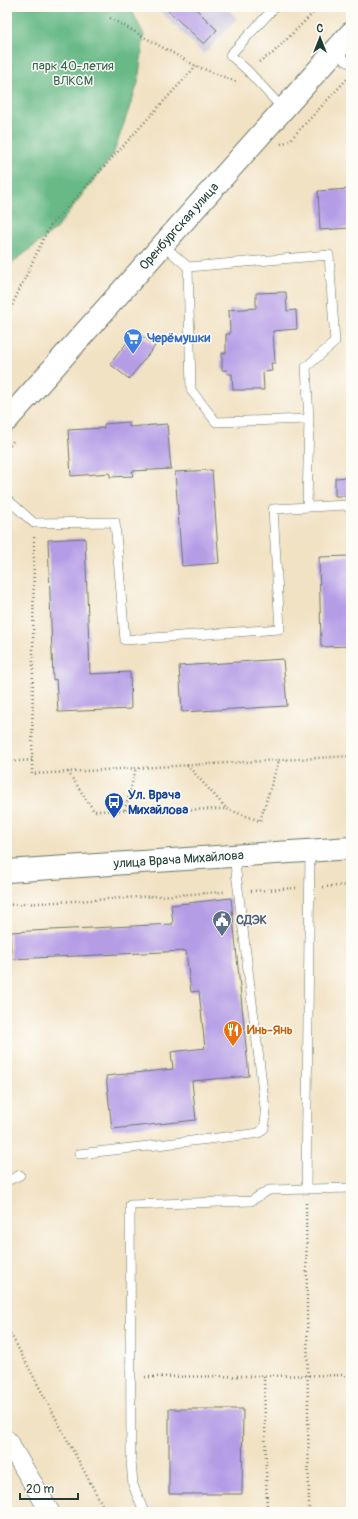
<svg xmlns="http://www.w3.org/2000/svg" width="358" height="1519" font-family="Pangolin,sans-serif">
  <rect width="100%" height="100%" fill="#fdfcf7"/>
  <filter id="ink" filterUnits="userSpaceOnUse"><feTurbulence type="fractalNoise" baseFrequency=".025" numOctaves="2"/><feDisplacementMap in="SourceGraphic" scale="8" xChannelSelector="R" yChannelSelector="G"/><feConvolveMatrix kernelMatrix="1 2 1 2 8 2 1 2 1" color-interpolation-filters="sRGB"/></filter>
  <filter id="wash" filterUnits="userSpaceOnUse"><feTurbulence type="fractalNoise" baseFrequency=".012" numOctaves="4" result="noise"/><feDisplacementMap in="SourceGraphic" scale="16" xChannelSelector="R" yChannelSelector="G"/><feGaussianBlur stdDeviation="0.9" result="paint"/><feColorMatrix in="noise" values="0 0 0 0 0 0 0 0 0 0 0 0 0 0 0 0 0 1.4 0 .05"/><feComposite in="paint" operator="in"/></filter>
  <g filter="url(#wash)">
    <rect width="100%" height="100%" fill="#f2e2c4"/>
    <path fill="#c6c0da" d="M156,7H226L237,19L204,54Z"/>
    <path fill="#67b986" stroke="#437b5d" d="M7,7H130L144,35L138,83L113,155L55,230L7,267Z"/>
    <g id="blocks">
      <path fill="#b59de6" d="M164,7H194L217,30L204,44Z
        M351,189V228L320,230L318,191Z
        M286,292L287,311L296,310L297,329L273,331L275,363H271L272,371L263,372L264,390H233L232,374H227L226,370H222V353H226V334H230L229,310L256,308V293Z
        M136,331L155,346L129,379L110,364Z
        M129,422V427L167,424L171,469L132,471L133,476L110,477V473L71,476L68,430L104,428V424Z
        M212,470L219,563L182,566L175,472Z
        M351,477V496H335V478Z
        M85,538L90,674L130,672L131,709L58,712L56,679L53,680L48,540Z
        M351,556V646L321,647L319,557Z
        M283,659L287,706L182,712L179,666Z
        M231,898L249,1076L192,1081L196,1120L112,1129L106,1076L173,1069L171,1052L205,1048L199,991L191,992L186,951L11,959L10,932L173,924L171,905Z
        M169,1409H243L242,1494H169Z"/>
    </g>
  </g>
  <g filter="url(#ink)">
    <use href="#blocks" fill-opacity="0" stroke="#697766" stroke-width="1"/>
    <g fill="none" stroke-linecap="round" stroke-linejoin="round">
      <g stroke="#697766" stroke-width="10">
        <path id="lane" d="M275,7L230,55L247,70L283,109
          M334,53L351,64
          M163,245L188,267L191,390L216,422L309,419
          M188,267L329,255L335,342L306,367L309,419L307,506
          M7,499L34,523L115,522L125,640L280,629L273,509L346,505L351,510
          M79,1154L252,1134L259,1133L264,1128L266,1116L234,856
          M7,1181L20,1175
          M306,1189L310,851
          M144,1512L133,1485L131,1461L130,1205L251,1201L269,1190L351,1188"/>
      </g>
      <g stroke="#697766" stroke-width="20">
        <path id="street" d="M7,1440L50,1512"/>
      </g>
      <g stroke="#697766" stroke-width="24">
        <g id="secondary">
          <path id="s1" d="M7,420L351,33"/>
          <path id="s2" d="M7,871L351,848"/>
        </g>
      </g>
      <path stroke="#697766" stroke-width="2.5" stroke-dasharray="1 3" stroke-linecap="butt" d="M110,18L196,66L237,82
        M259,62L273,53L319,7
        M281,144L289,141L348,78
        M7,316L49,227L196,66
        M7,448L15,439
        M34,537L32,774L351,756
        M7,762L32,760
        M187,765L227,809
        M68,772L94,811L227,809L260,821L279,760
        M125,810L136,768
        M323,887L351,885
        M251,891L296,888
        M7,905L224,892
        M306,1203L309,1512
        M7,1327L106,1512
        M264,1376L267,1512
        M145,1377L351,1375"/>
      <use href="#lane" stroke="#fff" stroke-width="9"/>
      <use href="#street" stroke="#fff" stroke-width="19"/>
      <use href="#secondary" stroke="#fff" stroke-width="22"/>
    </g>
  </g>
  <defs>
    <g id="supermarket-pin" transform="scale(1)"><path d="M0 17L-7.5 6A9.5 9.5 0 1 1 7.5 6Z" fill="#3f7fe0" stroke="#fdfcf7"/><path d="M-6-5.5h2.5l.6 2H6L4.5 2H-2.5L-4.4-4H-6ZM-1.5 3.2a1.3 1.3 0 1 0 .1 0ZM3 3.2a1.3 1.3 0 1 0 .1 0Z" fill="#fff"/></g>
    <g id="bus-pin" transform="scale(1)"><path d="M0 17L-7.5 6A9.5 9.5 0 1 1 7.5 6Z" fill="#1a4fb4" stroke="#fdfcf7"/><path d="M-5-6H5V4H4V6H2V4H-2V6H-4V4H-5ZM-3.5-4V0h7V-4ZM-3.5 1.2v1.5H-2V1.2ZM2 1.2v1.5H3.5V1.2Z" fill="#fff"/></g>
    <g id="civic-pin" transform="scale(1)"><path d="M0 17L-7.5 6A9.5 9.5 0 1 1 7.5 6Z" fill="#5c6f8a" stroke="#fdfcf7"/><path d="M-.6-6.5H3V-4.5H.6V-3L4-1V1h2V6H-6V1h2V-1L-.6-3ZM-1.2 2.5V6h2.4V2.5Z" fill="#fff"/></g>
    <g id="restaurant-pin" transform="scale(1)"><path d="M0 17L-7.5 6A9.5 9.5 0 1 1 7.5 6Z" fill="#e8710a" stroke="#fdfcf7"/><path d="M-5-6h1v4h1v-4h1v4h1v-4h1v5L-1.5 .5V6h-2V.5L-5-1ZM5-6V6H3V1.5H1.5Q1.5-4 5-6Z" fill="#fff"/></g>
  </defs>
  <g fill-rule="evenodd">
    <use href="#supermarket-pin" x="133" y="338"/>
    <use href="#bus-pin" x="114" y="802"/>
    <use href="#civic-pin" x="222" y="920"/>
    <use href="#restaurant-pin" x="233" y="1030"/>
  </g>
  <g text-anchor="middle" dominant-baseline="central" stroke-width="3" stroke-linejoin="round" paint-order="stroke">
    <g font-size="13" fill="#37644f" stroke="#fdfcf7">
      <text x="73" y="66">парк 40-летия<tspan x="73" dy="15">ВЛКСМ</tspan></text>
    </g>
    <g font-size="13" fill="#1f3d34" stroke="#fdfcf7">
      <text stroke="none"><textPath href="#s1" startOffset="259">Оренбургская улица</textPath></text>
      <text stroke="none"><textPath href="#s2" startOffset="172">улица Врача Михайлова</textPath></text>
    </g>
    <g font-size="13" font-weight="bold" fill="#366cbe" stroke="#fdfcf7" text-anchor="start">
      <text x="147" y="338">Черёмушки</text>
    </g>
    <g font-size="13" font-weight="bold" fill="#164399" stroke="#fdfcf7" text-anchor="start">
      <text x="128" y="795">Ул. Врача<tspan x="128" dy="15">Михайлова</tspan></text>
    </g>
    <g font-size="13" font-weight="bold" fill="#4e5e75" stroke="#fdfcf7" text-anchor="start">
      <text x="236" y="920">СДЭК</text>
    </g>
    <g font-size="13" font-weight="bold" fill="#c56008" stroke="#fdfcf7" text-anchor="start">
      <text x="247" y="1030">Инь-Янь</text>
    </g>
  </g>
  <rect width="358" height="1519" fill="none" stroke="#fdfcf7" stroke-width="24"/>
  <g transform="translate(320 38)" stroke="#fdfcf7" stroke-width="3" paint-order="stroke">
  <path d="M0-3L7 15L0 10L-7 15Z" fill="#1f3d34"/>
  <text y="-6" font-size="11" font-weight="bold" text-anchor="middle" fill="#1f3d34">С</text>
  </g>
  <path d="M20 1493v6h58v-6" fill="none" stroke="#1f3d34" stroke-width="2"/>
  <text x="26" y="1493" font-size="12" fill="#1f3d34" stroke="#fdfcf7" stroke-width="3" paint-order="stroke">20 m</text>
</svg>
